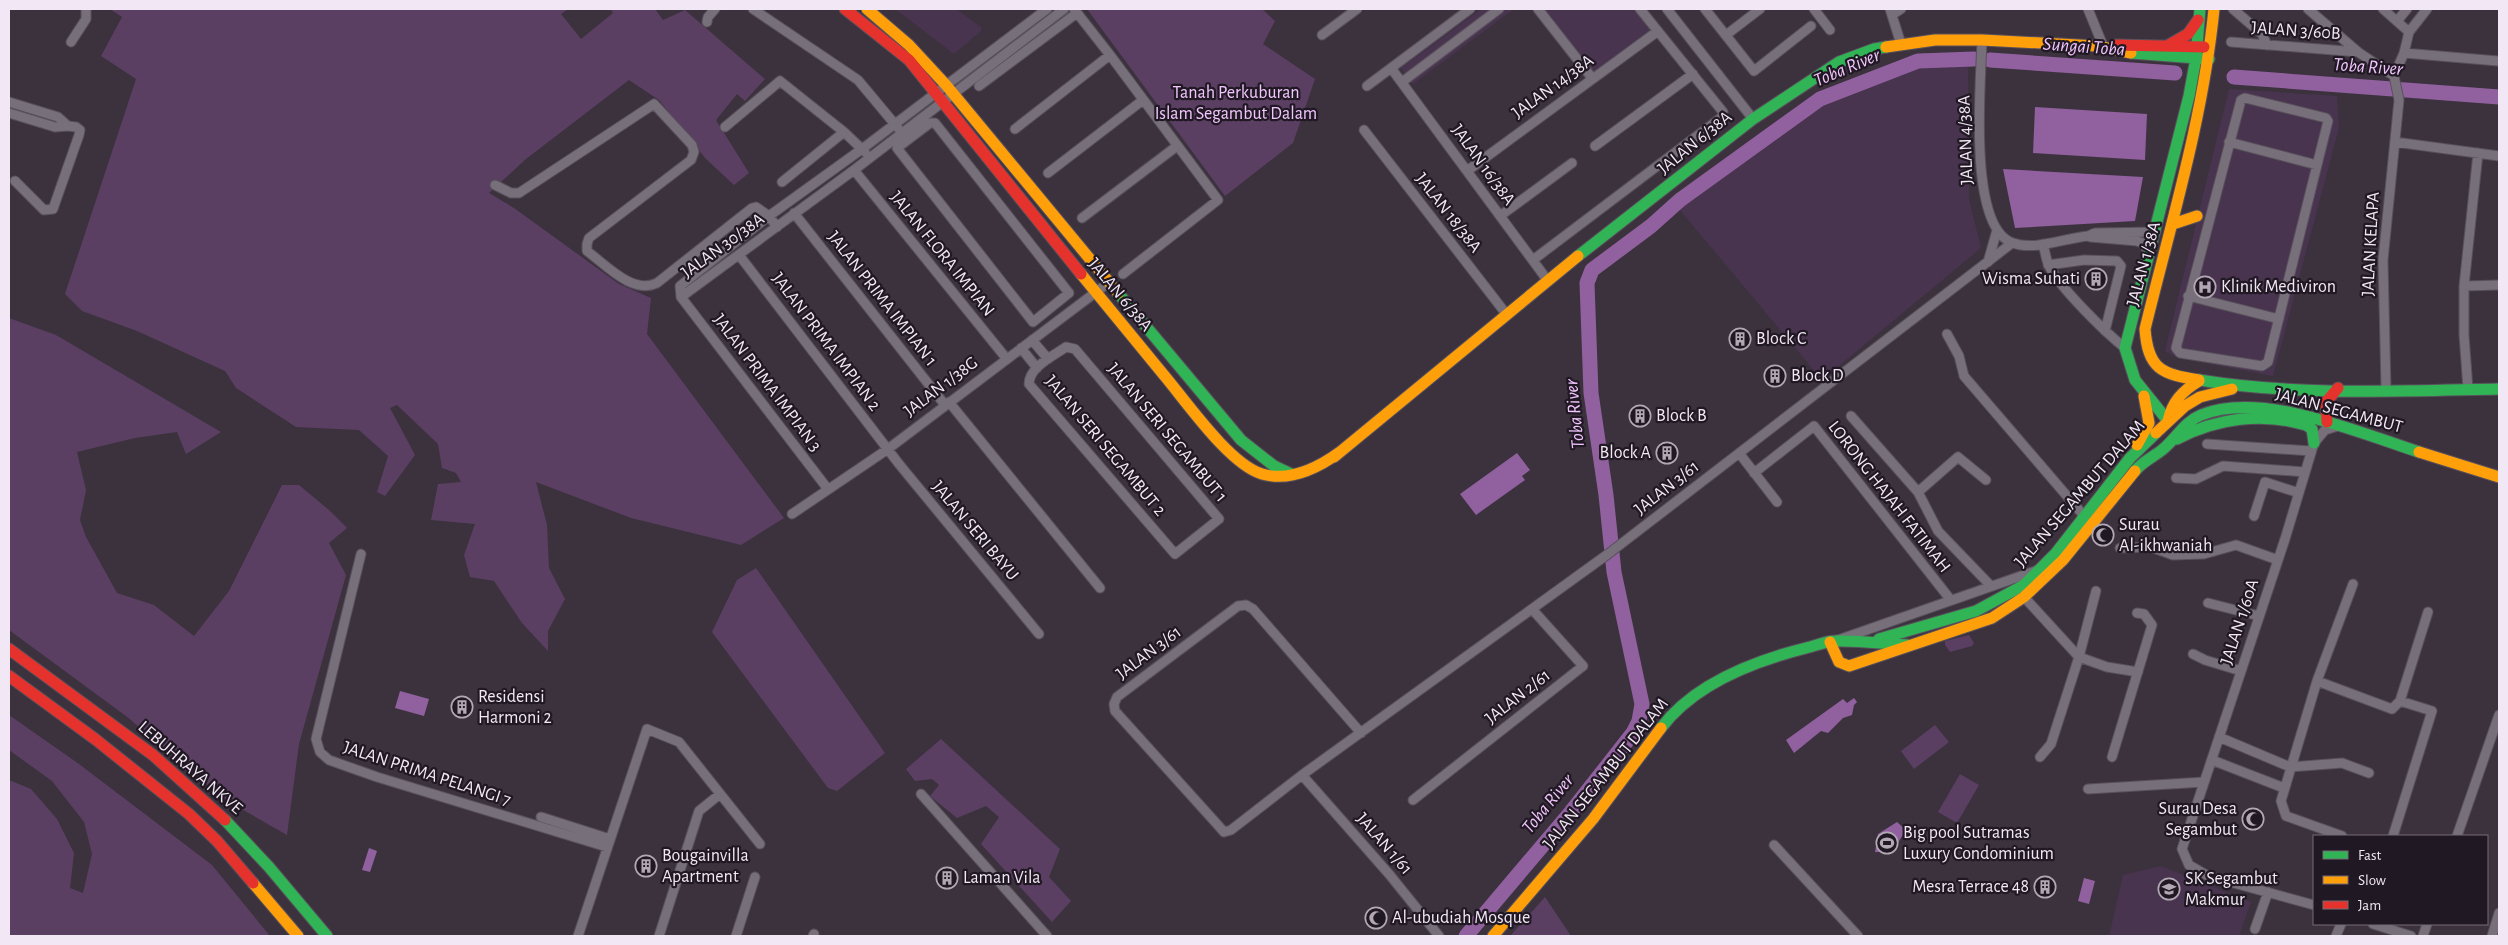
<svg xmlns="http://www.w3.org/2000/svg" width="2508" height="945" font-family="'Alegreya Sans',sans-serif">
  <rect width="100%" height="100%" fill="#3b323e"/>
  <path fill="#48344e" d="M895,9H956L981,27V31L954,54Z
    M1481,9H1514L1413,84L1401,68Z
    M1542,9H1637L1654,30L1592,74Z
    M1968,59L1969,199L1981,248L1822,380L1679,209L1831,95L1918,61Z
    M2229,89L2337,96L2339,128L2273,376L2178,358L2165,351Z
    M2161,866L2251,902L2239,936H2109L2123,875Z"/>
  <path fill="#5a3f62" d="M110,9H568L561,14L581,39L613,13L611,9H655L663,20L685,10L765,79L745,101L737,94L716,120L749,173L734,185L706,159L659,100L629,80L526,159L489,193L514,208L619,284L651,298L647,334L784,518L741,545L631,518L536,482L547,525L549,568L565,599L548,631V651L522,623L494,581L470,577L464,555L475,524L431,520L438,484L461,482L456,473L442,468L438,444L397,405L390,408L415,455L385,496L377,492L388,456L359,430L296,427L236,388L225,371L137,331L82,311L65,294L136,79L101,56L122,17Z
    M1087,9H1262L1275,21L1263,44L1315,79L1293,143L1225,196Z
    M9,318L56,335L221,432L186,454L177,432L135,438L77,452L86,490L80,520L86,537L117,593L154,605L194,636L229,591L282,485H299L329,510L347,528L329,543L346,575L299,744L287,835L224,799L126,716L9,630Z
    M756,568L885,753L837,791L828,788L712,632L737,580Z
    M1969,635L1974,643L1972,646L1950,652L1945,645V641Z
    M9,715L79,764L212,865L270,936H9V780L31,789L57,819L74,853L70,888L83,893L92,854L84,822L52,781L9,750Z
    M1935,725L1949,742L1914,769L1901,751Z
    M941,739L1060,849L1049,877L1071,901L1052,922L981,844L999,817L986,806L957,818L930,796L939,785L932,779L915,781L906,769Z
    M1960,774L1979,785L1957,823L1938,812Z
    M1545,897L1571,936H1510Z"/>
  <path fill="#91609e" d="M2035,107L2147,114L2145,160L2033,153Z
    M2003,169L2143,177L2135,221L2015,228Z
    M1517,453L1530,470L1522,476L1525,480L1476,515L1460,494Z
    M400,691L429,699L424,716L395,708Z
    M1854,698L1857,702L1854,705L1852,715L1843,718L1828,733L1821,731L1794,753L1786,740L1843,699L1847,703Z
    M1897,822L1906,830L1892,852H1875L1878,834Z
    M369,848L377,851L370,872L362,870Z
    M2084,878L2095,881L2089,904L2078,901Z"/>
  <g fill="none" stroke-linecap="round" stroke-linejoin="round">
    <path stroke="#91609e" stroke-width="15" d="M1990,60L2175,73
      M2234,77L2499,97
      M1466,936L1571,812L1633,733L1639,721L1642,704L1614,572L1606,495L1591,393L1587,283L1592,270L1651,226L1680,200L1820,99L1918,61L1974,59"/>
    <g stroke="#58505b" stroke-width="11">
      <path id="street" d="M753,9L858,80L898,128
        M1074,9L1110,55L1218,200L1123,274
        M1538,9L1592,78
        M1667,9L1753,119
        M1705,9L1754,71L1811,26
        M1814,9L1830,30
        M1890,9L1901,44
        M2088,9L2104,48
        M2233,9L2262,34L2267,45
        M2308,9L2358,52L2394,76
        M2383,9L2409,32
        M1892,15L1901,9
        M2397,21L2407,9
        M707,22L708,17L715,9
        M1322,35L1357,9
        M1726,35L1760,9
        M1982,40C1981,80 1967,228 2013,243C2035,251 2065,238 2088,236L2095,233L2156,232
        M71,42L86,19V9
        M2231,42L2358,52
        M2404,53L2498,61
        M1391,68L1548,281
        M1402,82L1499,9
        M979,86L1077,13
        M1367,86L1470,9
        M2245,98L2326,118L2328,121L2268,362L2262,366L2180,353L2176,348L2241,100Z
        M9,102L58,117L68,126L55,127L9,113
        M930,123H935L1069,293L1033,322L897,148Z
        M725,127L780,81L844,132L865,152
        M1015,129L1110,55
        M1364,130L1507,315
        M2229,142L2317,165
        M2395,142L2499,156
        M1595,146L1693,74
        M854,170L1006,358
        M1467,171L1658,31
        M1048,173L1143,100
        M15,181L44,210L53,209L79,135L80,130L76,127L68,126
        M782,182L844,132
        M495,185L511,193H519L654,104L692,145L694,152L691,160L589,238L587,244V251C606,265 633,295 657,283L752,208L756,207L769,216L777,227
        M794,213L945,405
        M1500,216L1572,163
        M1082,218L1177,146
        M2090,237L2137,241L2145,244L2148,255
        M2043,244C2045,251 2046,260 2049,266C2061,289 2105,332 2125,348
        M739,255L899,464L1039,634
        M1533,260L1722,117L1723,112L1640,9
        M1988,262L1997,230
        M2048,265L2084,260L2117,261L2121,266L2105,331
        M2464,286L2499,285
        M2188,296L2279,319
        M681,297L854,170L1064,9
        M1947,334L1959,356L1964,376L2085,517
        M1032,340L1048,359
        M1066,347L1075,349L1219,519L1175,554L1029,384C1029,367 1053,356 1066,347Z
        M1021,348L1037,368
        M2386,389L2383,260L2399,100L2394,76L2404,53L2409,32L2427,9
        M2468,389L2464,335V286L2478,153
        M949,402L1100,588
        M1851,416L1918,492L1938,531L1990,585
        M2207,444L2311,451
        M1739,453L1777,502
        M1754,473L1814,426L1950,599
        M2176,478L2196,479L2223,466L2305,472
        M827,488L681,297L680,286L769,216L862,149L1047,9
        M1918,492L1958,457L1986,480
        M792,514L888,449L1108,283
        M2254,516L2265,482L2299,493
        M2120,548L2151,547L2173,555L2204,554L2236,545L2278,560
        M361,554L316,739L320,752L329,760L377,777L607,847
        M2024,597L2079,657L2107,667L2138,672
        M2208,603L2259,616
        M1838,640L2038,570
        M2193,654L2205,660L2241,671
        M2317,681L2392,709L2400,701L2428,612
        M1361,733L1253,609L1246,605L1238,606L1117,697L1114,704L1115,711L1216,823L1224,832L1231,830L1302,775L1608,554L2012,243
        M2219,737L2290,767L2342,763L2369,773
        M2040,757L2051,744L2079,657L2096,591
        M2112,757L2152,625L2144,614L2137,613
        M2212,760L2284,788
        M1302,775L1389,874L1439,936
        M2088,789L2204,782
        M921,794L1047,936
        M1413,800L1583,666L1532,609
        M541,817L610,839
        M2342,836L2286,816L2281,801L2317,681L2353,584
        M2393,836L2432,711L2400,701
        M2457,836L2499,715
        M1774,845L1858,936
        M2314,905L2208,876L2189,865L2182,849L2285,539L2314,443L2325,430L2338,426
        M2373,924L2411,936
        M2255,929L2268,892
        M578,936L647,729L679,742L760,844
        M659,936L699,811L720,794
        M736,936L755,877
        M813,936L814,934
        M2336,936L2341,924
        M2423,936L2427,924
        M2492,936L2499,913"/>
    </g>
    <g stroke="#58505b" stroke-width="13">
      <path id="fast" d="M2131,53L2209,59
        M1578,256L1753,119L1839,62L1874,49L1886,47
        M1118,293L1241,440L1274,466L1291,474
        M2199,380C2297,396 2400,391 2499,389
        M2168,421L2135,380L2125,348L2189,96L2196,58L2200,9
        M2177,439C2216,418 2263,412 2306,425L2312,429L2314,443
        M2135,471C2142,462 2153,457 2162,450C2176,439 2184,422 2201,415C2261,390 2360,433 2419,452
        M1879,639L1976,611L2024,585L2056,553L2130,458L2156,433
        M1661,728C1694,684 1754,661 1806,648C1815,646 1826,641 1835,641C1859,640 1884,644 1908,645
        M225,820L269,867L327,936"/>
    </g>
    <g stroke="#58505b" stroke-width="13">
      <path id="slow" d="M867,9L909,45L946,85L1118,293
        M1886,47L1935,40H1982L2097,46L2131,53
        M2173,224L2197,216
        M1081,274C1108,307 1136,341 1163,374C1186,401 1229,464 1262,474C1290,482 1318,468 1340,452
        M2199,380C2161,374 2148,369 2145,329C2171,223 2203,119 2214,9
        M2168,421C2172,402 2182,391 2199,381
        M2156,433L2185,406L2200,397L2232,389
        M2137,445L2149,423L2144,396
        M2419,452L2499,477
        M1334,457L1578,256
        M1830,642L1839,662L1849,666L1992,618L2024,597L2063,560L2135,471
        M253,883L298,936
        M1493,936L1593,819L1661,728"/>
    </g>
    <g stroke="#58505b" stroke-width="13">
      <path id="jam" d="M845,9L909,60L1081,274
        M2116,45L2204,47
        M2169,45L2188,34L2198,20
        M2327,422L2326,402L2338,388
        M9,649L153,755L225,820
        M9,676L95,739L189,814L217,841L253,883"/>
    </g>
    <use href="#street" stroke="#776f7a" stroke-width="9"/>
    <use href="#fast" stroke="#30b455" stroke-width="11"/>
    <use href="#slow" stroke="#ff9f0a" stroke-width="11"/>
    <use href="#jam" stroke="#e5322d" stroke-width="11"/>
  </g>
  <defs>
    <g id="building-ring" transform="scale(1.125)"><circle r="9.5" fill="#201823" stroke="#b2a8b5" stroke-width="1.5"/><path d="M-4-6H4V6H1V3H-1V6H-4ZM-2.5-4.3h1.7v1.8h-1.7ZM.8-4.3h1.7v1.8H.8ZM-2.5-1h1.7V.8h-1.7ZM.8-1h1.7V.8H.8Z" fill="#b2a8b5"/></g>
    <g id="hospital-ring" transform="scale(1.125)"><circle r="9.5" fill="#201823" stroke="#b2a8b5" stroke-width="1.5"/><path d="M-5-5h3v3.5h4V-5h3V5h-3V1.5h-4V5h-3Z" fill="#b2a8b5"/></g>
    <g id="mosque-ring" transform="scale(1.125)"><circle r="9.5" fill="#201823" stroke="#b2a8b5" stroke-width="1.5"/><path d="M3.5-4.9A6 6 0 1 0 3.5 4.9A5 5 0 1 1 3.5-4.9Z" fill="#b2a8b5"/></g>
    <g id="stadium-ring" transform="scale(1.125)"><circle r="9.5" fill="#201823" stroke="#b2a8b5" stroke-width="1.5"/><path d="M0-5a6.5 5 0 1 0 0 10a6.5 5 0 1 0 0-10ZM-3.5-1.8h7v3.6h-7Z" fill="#b2a8b5"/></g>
    <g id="school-ring" transform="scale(1.125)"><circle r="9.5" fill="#201823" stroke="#b2a8b5" stroke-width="1.5"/><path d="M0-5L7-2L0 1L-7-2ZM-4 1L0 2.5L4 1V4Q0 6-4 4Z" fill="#b2a8b5"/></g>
  </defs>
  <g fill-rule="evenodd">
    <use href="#building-ring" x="2096" y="279"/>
    <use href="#hospital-ring" x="2205" y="287"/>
    <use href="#building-ring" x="1740" y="339"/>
    <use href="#building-ring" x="1775" y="376"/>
    <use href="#building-ring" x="1640" y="416"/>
    <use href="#building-ring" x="1667" y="453"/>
    <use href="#mosque-ring" x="2103" y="535"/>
    <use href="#building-ring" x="462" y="707"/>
    <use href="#mosque-ring" x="2253" y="819"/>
    <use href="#stadium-ring" x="1887" y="843"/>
    <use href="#building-ring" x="646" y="866"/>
    <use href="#building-ring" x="947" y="878"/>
    <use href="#building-ring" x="2045" y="887"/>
    <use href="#school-ring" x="2169" y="889"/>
    <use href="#mosque-ring" x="1376" y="918"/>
  </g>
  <g text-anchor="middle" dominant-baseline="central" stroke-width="4.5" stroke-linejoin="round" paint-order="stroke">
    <g font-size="18" fill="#f2e7f5" stroke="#201823">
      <text transform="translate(2296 31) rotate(4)">JALAN 3/60B</text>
      <text transform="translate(1553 87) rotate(-36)">JALAN 14/38A</text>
      <text transform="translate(1966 140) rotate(-92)">JALAN 4/38A</text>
      <text transform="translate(1695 143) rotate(-39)">JALAN 6/38A</text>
      <text transform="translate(1483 165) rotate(54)">JALAN 16/38A</text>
      <text transform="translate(1448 213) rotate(52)">JALAN 18/38A</text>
      <text transform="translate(2371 244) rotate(-87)">JALAN KELAPA</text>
      <text transform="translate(723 246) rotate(-36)">JALAN 30/38A</text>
      <text transform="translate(942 254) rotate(51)">JALAN FLORA IMPIAN</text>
      <text transform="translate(2144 264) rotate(-75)">JALAN 1/38A</text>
      <text transform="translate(1120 295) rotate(50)">JALAN 6/38A</text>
      <text transform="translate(882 299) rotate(52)">JALAN PRIMA IMPIAN 1</text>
      <text transform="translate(826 342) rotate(53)">JALAN PRIMA IMPIAN 2</text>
      <text transform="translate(767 383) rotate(53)">JALAN PRIMA IMPIAN 3</text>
      <text transform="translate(941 387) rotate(-37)">JALAN 1/38G</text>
      <text transform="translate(2339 411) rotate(15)">JALAN SEGAMBUT</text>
      <text transform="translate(1167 433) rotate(50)">JALAN SERI SEGAMBUT 1</text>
      <text transform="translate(1105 446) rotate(50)">JALAN SERI SEGAMBUT 2</text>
      <text transform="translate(1667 488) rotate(-38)">JALAN 3/61</text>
      <text transform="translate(2080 494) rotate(-49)">JALAN SEGAMBUT DALAM</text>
      <text transform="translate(1889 497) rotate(52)">LORONG HAJAH FATIMAH</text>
      <text transform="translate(975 531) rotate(50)">JALAN SERI BAYU</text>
      <text transform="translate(2240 622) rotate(-72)">JALAN 1/60A</text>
      <text transform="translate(1149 653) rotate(-37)">JALAN 3/61</text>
      <text transform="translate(1518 697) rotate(-38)">JALAN 2/61</text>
      <text transform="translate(190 768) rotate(41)">LEBUHRAYA NKVE</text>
      <text transform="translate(427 774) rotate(18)">JALAN PRIMA PELANGI 7</text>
      <text transform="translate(1606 774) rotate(-51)">JALAN SEGAMBUT DALAM</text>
      <text transform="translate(1384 844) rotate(49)">JALAN 1/61</text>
    </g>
    <g font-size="18" fill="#f1c6fe" stroke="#201823">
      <text x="1236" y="93">Tanah Perkuburan<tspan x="1236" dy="21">Islam Segambut Dalam</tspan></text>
    </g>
    <g font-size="18" fill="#f2e7f5" stroke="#201823" text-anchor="start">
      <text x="2080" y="279" text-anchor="end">Wisma Suhati</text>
      <text x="2221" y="287">Klinik Mediviron</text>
      <text x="1756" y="339">Block C</text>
      <text x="1791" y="376">Block D</text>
      <text x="1656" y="416">Block B</text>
      <text x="1651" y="453" text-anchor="end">Block A</text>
      <text x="2119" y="525">Surau<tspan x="2119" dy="21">Al-ikhwaniah</tspan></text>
      <text x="478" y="697">Residensi<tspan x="478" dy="21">Harmoni 2</tspan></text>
      <text x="2237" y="809" text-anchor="end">Surau Desa<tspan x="2237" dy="21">Segambut</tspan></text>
      <text x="1903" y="833">Big pool Sutramas<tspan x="1903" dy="21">Luxury Condominium</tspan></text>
      <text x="662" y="856">Bougainvilla<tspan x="662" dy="21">Apartment</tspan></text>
      <text x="963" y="878">Laman Vila</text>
      <text x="2185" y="879">SK Segambut<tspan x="2185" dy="21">Makmur</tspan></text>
      <text x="2029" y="887" text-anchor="end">Mesra Terrace 48</text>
      <text x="1392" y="918">Al-ubudiah Mosque</text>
    </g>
    <g font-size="19" font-style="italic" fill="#f1c5fd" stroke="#201823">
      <text transform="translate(2084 47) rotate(4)">Sungai Toba</text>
      <text transform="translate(2368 67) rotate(4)">Toba River</text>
      <text transform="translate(1847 68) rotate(-23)">Toba River</text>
      <text transform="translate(1575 414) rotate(-96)">Toba River</text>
      <text transform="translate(1548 804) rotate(-51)">Toba River</text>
    </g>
  </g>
  <rect width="2508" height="945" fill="none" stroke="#f2e7f5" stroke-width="20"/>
  <rect x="2313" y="835" width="175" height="90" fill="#201823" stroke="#746b77"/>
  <rect x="2323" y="851" width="25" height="8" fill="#30b455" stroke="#746b77"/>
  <text x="2358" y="860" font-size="15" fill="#f2e7f5">Fast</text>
  <rect x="2323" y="876" width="25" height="8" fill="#ff9f0a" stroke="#746b77"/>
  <text x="2358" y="885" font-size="15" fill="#f2e7f5">Slow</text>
  <rect x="2323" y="901" width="25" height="8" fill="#e5322d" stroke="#746b77"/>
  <text x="2358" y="910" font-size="15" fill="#f2e7f5">Jam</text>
</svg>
